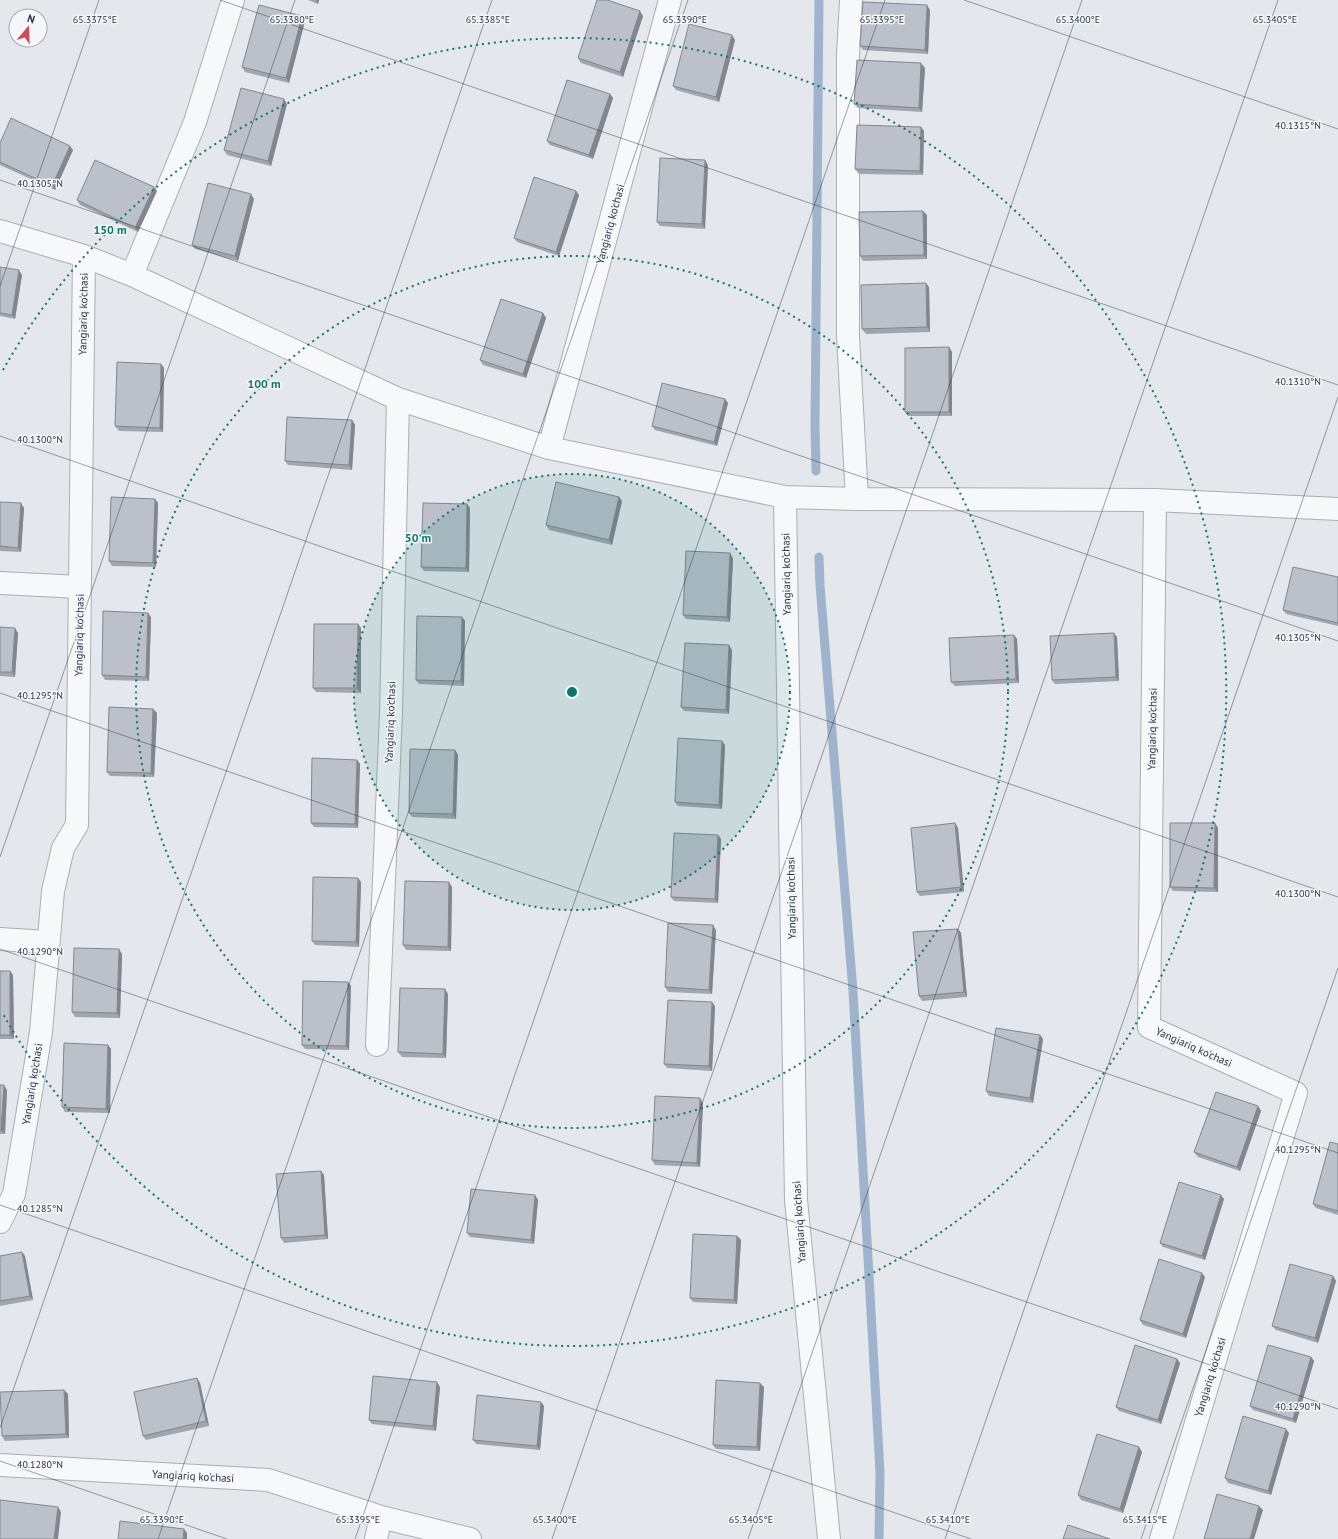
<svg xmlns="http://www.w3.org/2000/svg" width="1338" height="1539" font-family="'PT Sans',sans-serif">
  <rect width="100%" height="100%" fill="#e4e7ec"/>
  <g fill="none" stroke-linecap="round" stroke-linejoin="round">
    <path stroke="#9fb4cc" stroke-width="9" d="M816,471L815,426L819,0
      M819,557L820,585L853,991L880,1472L879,1539"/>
    <g stroke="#a9aeb7" stroke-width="24">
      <path id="minor" d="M851,0L848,54V336L857,499
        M0,231L84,256L132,275L398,399L549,448L785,497L857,499L1155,500L1338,509
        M132,275L195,122L233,0
        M549,448L670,0
        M785,497L796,1200L829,1539
        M1155,500L1149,1027L1296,1093L1161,1539
        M0,583L80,587
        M0,939L48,942
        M377,1045L391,713L398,399
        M0,1222L14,1194L41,1032L53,891L63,848L77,825L84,256
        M0,1465L268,1480L381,1517L470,1539
        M376,1539L381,1517"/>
    </g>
    <use href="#minor" stroke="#f7f8fa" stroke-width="22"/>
  </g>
  <path fill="#a1a5ae" d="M308,0H319L318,4Z
    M930,10L928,54L863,50L860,46Z
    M302,16L305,21L289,83L245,72L242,67Z
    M643,16L623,77L581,63L578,58Z
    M735,40L719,102L676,90L673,86Z
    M925,68L922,112L858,108L854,104Z
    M610,94L613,98L593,159L550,145L547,141Z
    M287,104L271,166L227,155L224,150Z
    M921,127L924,131L923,175L859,174L855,169Z
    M0,143L73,150L55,190L0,165Z
    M708,165L705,229L660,226L657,222Z
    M154,187L157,191L138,232L80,205L77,200Z
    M576,191L579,195L559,256L517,242L514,238Z
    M254,199L238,261L195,249L192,245Z
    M927,215V259L863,261L860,256Z
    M0,267L22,275L15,319L0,316Z
    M929,287L930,332L866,334L862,329Z
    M543,313L546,318L526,378L483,365L480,360Z
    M949,347L952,352V416H908L905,412Z
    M161,364L164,368L163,432L119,431L115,426Z
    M725,399L728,403L717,446L655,430L652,426Z
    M352,420L355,425L352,470L288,465L285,461Z
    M619,497L622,501L612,545L549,530L546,525Z
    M0,502L24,508L21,552L0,551Z
    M158,503L156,567L112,566L109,561Z
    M470,508L469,572L424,571L421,567Z
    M733,558L730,622L686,619L683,615Z
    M1338,577V626L1286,614L1283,610Z
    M151,617L149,681L105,680L102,675Z
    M462,617L465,621L464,686L419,684L416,680Z
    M358,624L361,628V693L316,692L313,688Z
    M0,627L18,633L15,677L0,676Z
    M1014,635L1017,639L1019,683L955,686L951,682Z
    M1117,637L1119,681L1055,684L1052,680Z
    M732,650L729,714L684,711L681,707Z
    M153,709L157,713L154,777L110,776L107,772Z
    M725,745L722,809L678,806L675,802Z
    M455,750L458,755L456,819L412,817L409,813Z
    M357,760L360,764L358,828L314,827L311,823Z
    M955,823L958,828L964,892L920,896L917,892Z
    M1215,823L1218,828V892L1173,891L1170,887Z
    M718,835L721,839L718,903L674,901L671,897Z
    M361,882L359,947L315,945L312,941Z
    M449,882L452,887L451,951L406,950L403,945Z
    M958,929L961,933L967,997L922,1001L919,996Z
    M716,930L712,994L668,992L665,987Z
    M122,954L120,1018L75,1017L72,1012Z
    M0,971H10L13,975L14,1039H0Z
    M348,982L351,986L349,1050L305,1049L302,1045Z
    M448,994L446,1058L402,1057L398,1052Z
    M715,1006L712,1071L667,1068L664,1064Z
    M1040,1035L1043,1039L1033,1103L989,1096L986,1091Z
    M108,1045L111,1049L110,1113L65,1112L62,1107Z
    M0,1085L7,1090L5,1134H0Z
    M703,1103L700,1167L655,1165L652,1160Z
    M1258,1106L1261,1111L1240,1171L1198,1157L1194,1152Z
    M1338,1144V1215L1316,1208L1313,1204Z
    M324,1175L328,1239L284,1243L281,1238Z
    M535,1195L538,1200L534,1244L470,1237L467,1233Z
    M1224,1199L1205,1260L1163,1247L1160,1243Z
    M737,1236L741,1240L737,1304L693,1302L690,1298Z
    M22,1252L25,1256L33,1300L0,1306V1256Z
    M1333,1276L1336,1281L1318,1343L1276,1330L1272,1326Z
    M1205,1277L1186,1338L1143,1325L1140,1320Z
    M1311,1357L1314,1361L1296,1423L1253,1410L1250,1406Z
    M1177,1359L1180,1363L1161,1424L1119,1411L1116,1407Z
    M197,1378L200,1383L209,1426L146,1440L143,1436Z
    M440,1387L436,1431L372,1424L369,1420Z
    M764,1387L760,1451L716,1449L713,1445Z
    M64,1390L68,1394L69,1438L5,1441L2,1436Z
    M541,1402L544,1406L540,1450L476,1444L473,1440Z
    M1289,1433L1271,1495L1228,1483L1225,1478Z
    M1139,1447L1142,1452L1123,1513L1081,1500L1078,1495Z"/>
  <path fill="#83868d" d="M316,0H319L318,4Z
    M927,5L930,10L928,54L925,50Z
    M640,11L643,16L623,77L620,72Z
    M302,16L305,21L289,83L286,78Z
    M732,35L735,40L719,102L716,97Z
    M921,63L925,68L922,112L919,108Z
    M610,94L613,98L593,159L589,155Z
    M284,99L287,104L271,166L268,161Z
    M921,127L924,131L923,175L920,171Z
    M70,146L73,150L55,190L52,186Z
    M705,160L708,165L705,229L702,224Z
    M154,187L157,191L138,232L135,228Z
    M576,191L579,195L559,256L556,252Z
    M251,194L254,199L238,261L235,256Z
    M923,211L927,215V259L924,255Z
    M19,270L22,275L15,319L12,315Z
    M926,283L929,287L930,332L927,327Z
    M543,313L546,318L526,378L523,374Z
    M949,347L952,352V416L949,412Z
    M161,364L164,368L163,432L160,428Z
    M725,399L728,403L717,446L714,442Z
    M352,420L355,425L352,470L349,465Z
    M619,497L622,501L612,545L609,540Z
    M155,499L158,503L156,567L153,563Z
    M21,503L24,508L21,552L18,548Z
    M467,504L470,508L469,572L466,568Z
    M730,553L733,558L730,622L727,617Z
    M148,613L151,617L149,681L146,677Z
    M462,617L465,621L464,686L461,681Z
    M358,624L361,628V693L357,688Z
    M15,628L18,633L15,677L12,672Z
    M1114,633L1117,637L1119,681L1116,677Z
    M1014,635L1017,639L1019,683L1016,679Z
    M729,645L732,650L729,714L726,710Z
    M153,709L157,713L154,777L151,773Z
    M722,741L725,745L722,809L719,805Z
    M455,750L458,755L456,819L453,814Z
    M357,760L360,764L358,828L355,824Z
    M955,823L958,828L964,892L961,887Z
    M1215,823L1218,828V892L1214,888Z
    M718,835L721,839L718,903L715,899Z
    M358,878L361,882L359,947L356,942Z
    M449,882L452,887L451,951L448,947Z
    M713,925L716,930L712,994L709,990Z
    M958,929L961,933L967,997L964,992Z
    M119,949L122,954L120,1018L117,1013Z
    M10,971L13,975L14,1039L10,1035Z
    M348,982L351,986L349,1050L346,1046Z
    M445,989L448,994L446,1058L443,1054Z
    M712,1002L715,1006L712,1071L709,1066Z
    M1040,1035L1043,1039L1033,1103L1030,1098Z
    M108,1045L111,1049L110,1113L106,1109Z
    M4,1085L7,1090L5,1134L1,1130Z
    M700,1098L703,1103L700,1167L697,1163Z
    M1258,1106L1261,1111L1240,1171L1237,1167Z
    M321,1171L324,1175L328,1239L325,1235Z
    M535,1195L538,1200L534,1244L531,1240Z
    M1221,1195L1224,1199L1205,1260L1202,1256Z
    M737,1236L741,1240L737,1304L734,1300Z
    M22,1252L25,1256L33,1300L30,1296Z
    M1202,1273L1205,1277L1186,1338L1183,1334Z
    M1333,1276L1336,1281L1318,1343L1315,1338Z
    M1311,1357L1314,1361L1296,1423L1293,1419Z
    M1177,1359L1180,1363L1161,1424L1158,1420Z
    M197,1378L200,1383L209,1426L206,1421Z
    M437,1382L440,1387L436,1431L433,1426Z
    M760,1383L764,1387L760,1451L757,1447Z
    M64,1390L68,1394L69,1438L66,1434Z
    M541,1402L544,1406L540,1450L537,1446Z
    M1286,1429L1289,1433L1271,1495L1268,1491Z
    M1139,1447L1142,1452L1123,1513L1120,1509Z
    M1259,1506L1263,1510L1254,1539H1250Z
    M58,1507L61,1512L58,1539H54Z
    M184,1529L187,1533V1539H183Z"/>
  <path fill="#bbc0ca" stroke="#83868d" d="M597,0H607L640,11L620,72L578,58Z
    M863,2L927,5L925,50L860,46Z
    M259,5L302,16L286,78L242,67Z
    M689,24L732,35L716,97L673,86Z
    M857,60L921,63L919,108L854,104Z
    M567,80L610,94L589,155L547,141Z
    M241,88L284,99L268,161L224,150Z
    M11,118L70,146L52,186L0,162V143Z
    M857,125L921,127L920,171L855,169Z
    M660,158L705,160L702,224L657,222Z
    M95,160L154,187L135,228L77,200Z
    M534,177L576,191L556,252L514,238Z
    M208,183L251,194L235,256L192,245Z
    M923,211L924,255L860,256L859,212Z
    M0,267L19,270L12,315L0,313Z
    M926,283L927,327L862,329L861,285Z
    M501,299L543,313L523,374L480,360Z
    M949,347V412H905V348Z
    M117,362L161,364L160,428L115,426Z
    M662,383L725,399L714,442L652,426Z
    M287,417L352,420L349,465L285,461Z
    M556,482L619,497L609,540L546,525Z
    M111,497L155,499L153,563L109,561Z
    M0,502L21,503L18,548L0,546Z
    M423,503L467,504L466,568L421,567Z
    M686,551L730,553L727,617L683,615Z
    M1293,567L1338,577V623L1283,610Z
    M103,611L148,613L146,677L102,675Z
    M417,616L462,617L461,681L416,680Z
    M314,624H358L357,688H313Z
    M0,627L15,628L12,672H0Z
    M1114,633L1116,677L1052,680L1050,636Z
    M1014,635L1016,679L951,682L949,638Z
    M685,643L729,645L726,710L681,707Z
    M109,707L153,709L151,773L107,772Z
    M678,738L722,741L719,805L675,802Z
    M410,749L455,750L453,814L409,813Z
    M312,758L357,760L355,824L311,823Z
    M955,823L961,887L917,892L911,828Z
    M1170,823H1215L1214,888L1170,887Z
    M674,833L718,835L715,899L671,897Z
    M313,877L358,878L356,942L312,941Z
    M405,881L449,882L448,947L403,945Z
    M668,923L713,925L709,990L665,987Z
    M958,929L964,992L919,996L913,932Z
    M74,948L119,949L117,1013L72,1012Z
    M0,971H10V1035H0Z
    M303,981L348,982L346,1046L302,1045Z
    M400,988L445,989L443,1054L398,1052Z
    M668,1000L712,1002L709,1066L664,1064Z
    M996,1028L1040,1035L1030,1098L986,1091Z
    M64,1043L108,1045L106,1109L62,1107Z
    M0,1085H4L1,1130H0Z
    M1216,1092L1258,1106L1237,1167L1194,1152Z
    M655,1096L700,1098L697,1163L652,1160Z
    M1330,1142L1338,1144V1211L1313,1204Z
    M321,1171L325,1235L281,1238L276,1174Z
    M1179,1182L1221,1195L1202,1256L1160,1243Z
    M471,1189L535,1195L531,1240L467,1233Z
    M693,1234L737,1236L734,1300L690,1298Z
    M22,1252L30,1296L0,1301V1256Z
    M1159,1259L1202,1273L1183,1334L1140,1320Z
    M1290,1264L1333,1276L1315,1338L1272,1326Z
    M1135,1345L1177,1359L1158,1420L1116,1407Z
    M1268,1345L1311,1357L1293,1419L1250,1406Z
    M373,1376L437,1382L433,1426L369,1420Z
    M197,1378L206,1421L143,1436L134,1392Z
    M716,1380L760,1383L757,1447L713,1445Z
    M64,1390L66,1434L2,1436L0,1392Z
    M477,1395L541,1402L537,1446L473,1440Z
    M1243,1416L1286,1429L1268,1491L1225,1478Z
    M1097,1434L1139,1447L1120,1509L1078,1495Z
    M1217,1494L1259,1506L1250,1539H1204Z
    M0,1500L58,1507L54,1539H0Z
    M120,1521L184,1529L183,1539H118Z
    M1068,1525L1110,1539H1063Z"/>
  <path fill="none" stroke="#2b3445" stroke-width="1" stroke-opacity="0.45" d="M220,0L1338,385M964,0L1338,129M0,180L1338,641M0,286L99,0M0,436L1338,897M0,693L1338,1153M0,857L295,0M0,949L1338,1409M0,1205L971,1539M0,1428L492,0M0,1461L227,1539M158,1539L688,0M355,1539L885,0M552,1539L1082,0M748,1539L1278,0M945,1539L1338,397M1141,1539L1338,968"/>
  <circle cx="572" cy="692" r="218" fill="#0f766e" fill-opacity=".12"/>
  <g fill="none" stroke="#0f766e" stroke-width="2" stroke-dasharray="2 4">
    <circle cx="572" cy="692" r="218"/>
    <circle cx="572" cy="692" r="436"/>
    <path d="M3 370A654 654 0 1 1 3 1014"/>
  </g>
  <g text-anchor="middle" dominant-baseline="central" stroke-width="3" stroke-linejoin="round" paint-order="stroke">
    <g font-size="11" fill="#2b3445" stroke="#f4f6f9">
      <text transform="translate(610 224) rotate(-75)">Yangiariq ko'chasi</text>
      <text transform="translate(83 314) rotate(-89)">Yangiariq ko'chasi</text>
      <text transform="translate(786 574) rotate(-91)">Yangiariq ko'chasi</text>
      <text transform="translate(79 635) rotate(-89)">Yangiariq ko'chasi</text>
      <text transform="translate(390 722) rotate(-88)">Yangiariq ko'chasi</text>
      <text transform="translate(1152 729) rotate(-89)">Yangiariq ko'chasi</text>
      <text transform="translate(791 898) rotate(-91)">Yangiariq ko'chasi</text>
      <text transform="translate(1194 1047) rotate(24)">Yangiariq ko'chasi</text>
      <text transform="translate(32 1084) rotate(-81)">Yangiariq ko'chasi</text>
      <text transform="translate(799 1222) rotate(-94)">Yangiariq ko'chasi</text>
      <text transform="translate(1210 1377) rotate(-73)">Yangiariq ko'chasi</text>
      <text transform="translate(193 1476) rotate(3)">Yangiariq ko'chasi</text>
    </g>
  </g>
  <g font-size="10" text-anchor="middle" fill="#2b3445" stroke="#f4f6f9" stroke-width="3" stroke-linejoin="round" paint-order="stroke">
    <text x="292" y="23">65.3380°E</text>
    <text x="488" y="23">65.3385°E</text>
    <text x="882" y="23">65.3395°E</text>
    <text x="95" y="23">65.3375°E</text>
    <text x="685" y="23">65.3390°E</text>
    <text x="1078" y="23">65.3400°E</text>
    <text x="1275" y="23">65.3405°E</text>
    <text x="1298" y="129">40.1315°N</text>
    <text x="40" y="187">40.1305°N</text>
    <text x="1298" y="385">40.1310°N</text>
    <text x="40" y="443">40.1300°N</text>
    <text x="1298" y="641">40.1305°N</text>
    <text x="40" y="699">40.1295°N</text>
    <text x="1298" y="897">40.1300°N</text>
    <text x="40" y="955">40.1290°N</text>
    <text x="1298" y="1153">40.1295°N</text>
    <text x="40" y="1212">40.1285°N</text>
    <text x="1298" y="1410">40.1290°N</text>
    <text x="40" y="1468">40.1280°N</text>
    <text x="162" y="1523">65.3390°E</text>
    <text x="358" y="1523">65.3395°E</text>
    <text x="555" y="1523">65.3400°E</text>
    <text x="751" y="1523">65.3405°E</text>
    <text x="948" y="1523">65.3410°E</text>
    <text x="1145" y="1523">65.3415°E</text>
  </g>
  <circle cx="572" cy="692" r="6" fill="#0f766e" stroke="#f4f6f9" stroke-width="2"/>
  <g font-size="12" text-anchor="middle" font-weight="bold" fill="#0f766e" stroke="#f4f6f9" stroke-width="3" stroke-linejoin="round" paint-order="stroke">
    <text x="110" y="234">150 m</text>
    <text x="264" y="388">100 m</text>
    <text x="418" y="542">50 m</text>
  </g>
  <g transform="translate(28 28) rotate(19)"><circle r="19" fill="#f4f6f9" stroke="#a4a8b1"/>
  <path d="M0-3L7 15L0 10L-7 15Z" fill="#d1495b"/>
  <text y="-6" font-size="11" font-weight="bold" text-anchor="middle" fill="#2b3445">N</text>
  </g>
</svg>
